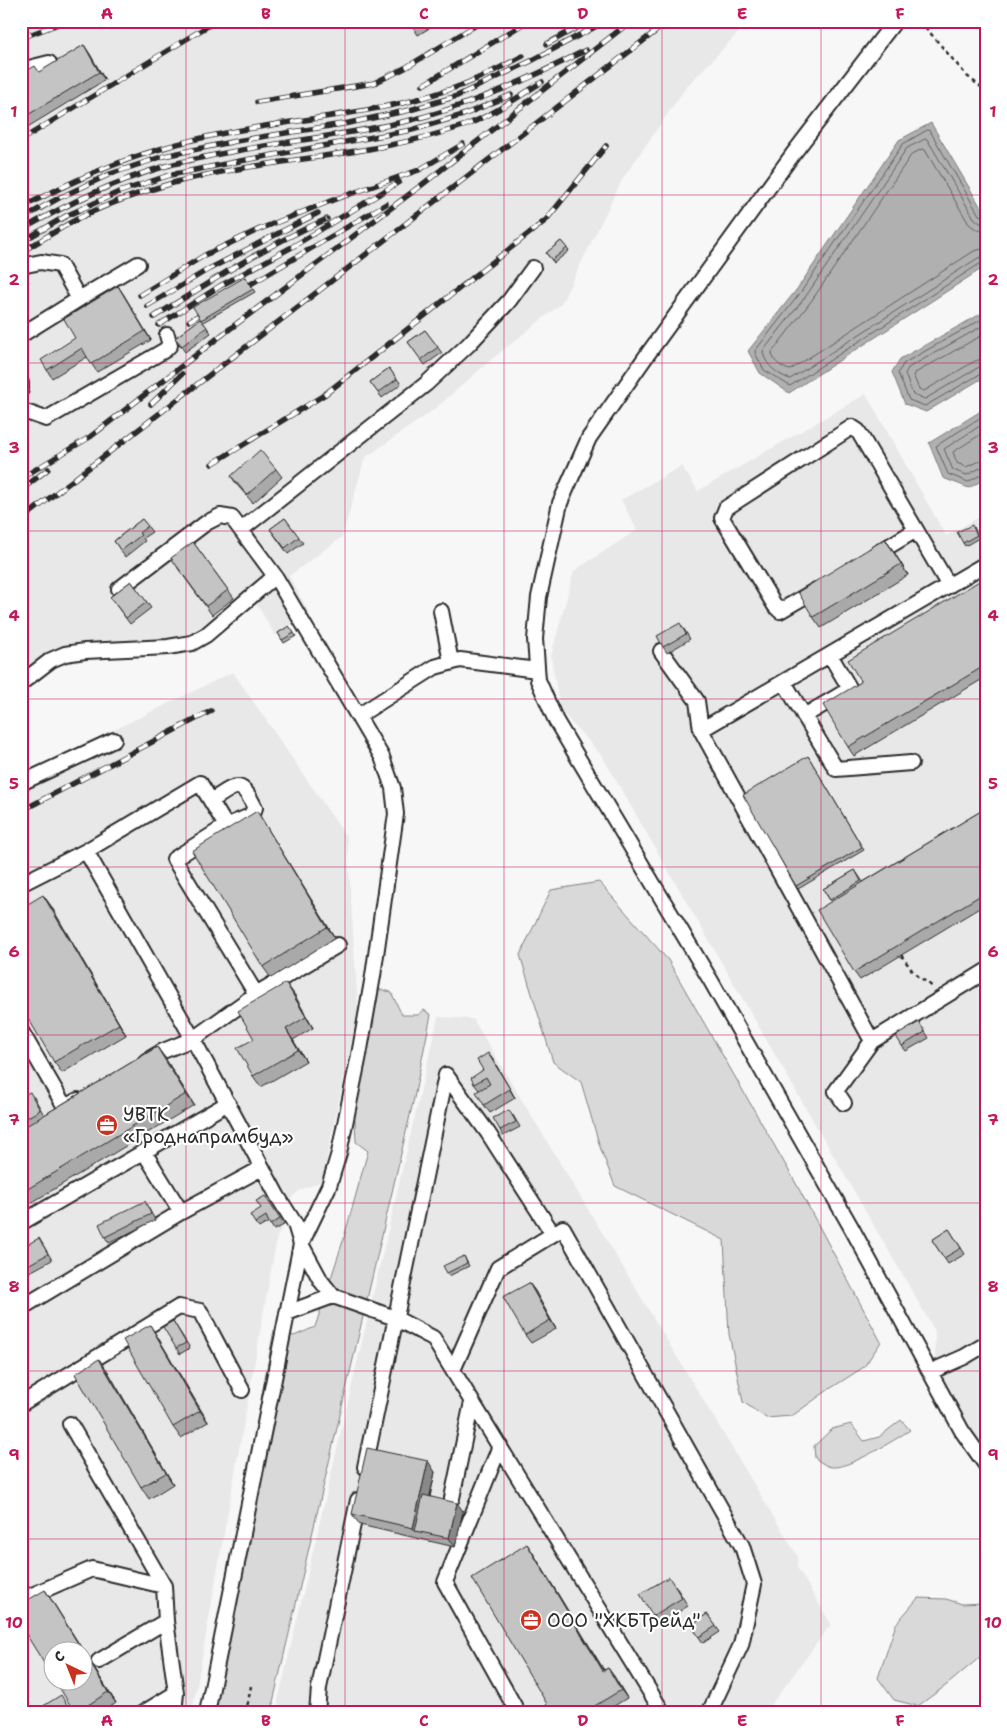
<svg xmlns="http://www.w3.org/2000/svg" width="1007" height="1734" font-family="'Shantell Sans',sans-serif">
  <rect width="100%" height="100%" fill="#f7f7f7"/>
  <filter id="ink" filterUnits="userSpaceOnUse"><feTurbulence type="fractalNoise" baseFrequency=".02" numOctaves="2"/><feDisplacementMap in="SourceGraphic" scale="10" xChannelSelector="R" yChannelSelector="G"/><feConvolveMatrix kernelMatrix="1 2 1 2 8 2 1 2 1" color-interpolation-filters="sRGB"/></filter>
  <g filter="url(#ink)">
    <path fill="#e8e8e8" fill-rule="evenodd" d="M21,21H750L687,86L623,178L561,304L492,359L436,408L365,458L342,537L289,576L310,614L275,635L256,603L194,653L116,654L64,661L21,694Z
      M866,394L946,536L986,513V1453L979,1445L935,1369V1331L602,756L560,710L551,656L574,571L637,530L621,500L682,466L698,491Z
      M233,672L347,838L358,1010L322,1181L299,1191L283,1206V1225L277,1237L192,1713H21V775ZM52,1652H82V1682H52Z
      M438,1017L473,1019L798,1557L797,1567L831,1624L765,1713H279L278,1701Z"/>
    <path fill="#d9d9d9" stroke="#828282" d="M599,882L668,960L793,1178L881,1342L864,1367L828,1390L792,1416L766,1418L743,1402L729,1334L724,1240L615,1186L600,1147L581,1082L553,1062L520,955L551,890Z
      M378,989L391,992L402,1015H418L424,1010L431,1015L414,1098L273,1702L275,1713H199L252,1449L274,1330L294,1336L315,1327L343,1241L368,1151L356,1142L354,1100Z
      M901,1420L910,1430C896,1439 849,1469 832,1467C827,1467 819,1461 815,1458L814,1446L832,1429L851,1424L864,1441L879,1437Z
      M918,1598L946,1599L962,1604L986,1603V1652L948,1684L918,1706L894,1700L878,1678L896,1624Z"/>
    <path fill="#b0b0b0" stroke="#7b7b7b" d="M931,123L986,216V266L789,393L760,373L748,351L797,289L899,140Z
      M986,311V376L926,412L905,404L892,372L900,359Z
      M986,408V478L969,488L943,478L929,443Z"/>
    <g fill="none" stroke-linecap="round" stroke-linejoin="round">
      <path stroke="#606060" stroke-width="1" d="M986,218L979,215L930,131L927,130L903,144L801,292L755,351V353L764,370L790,386L981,263L986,262
        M986,224L980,223L974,218L927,139H925L907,148L806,296L763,351C764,364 778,375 790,379L978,258L986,256
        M986,231L977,230L969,224L925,150L922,149L912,154L812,300L772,352C772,361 782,368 790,370L974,251L986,248
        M986,317L904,363L898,373L909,400L925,406L982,373L986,372
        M986,324L908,368L905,374L913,395L925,399L979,367L986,366
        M986,333L915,373L913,375L919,389L924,391L975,361L986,358
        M986,414L936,446L948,474L968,482L982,474H986
        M986,422L944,449L953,470L967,475L980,468L986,467
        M986,431L953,452L957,463L966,467L979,461L986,460"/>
      <g stroke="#2b2b2b" stroke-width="18">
        <path id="minor" d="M895,21L793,154L647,355L589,438L560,503L539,597L535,639L538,680L556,721L711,981L851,1227L962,1431L986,1465
          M21,70L49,63
          M21,266L41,262L60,265L79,299L138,264
          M21,335L79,299
          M21,383V390
          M21,412H26L46,419L165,350L170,345L167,335
          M242,529L426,384L468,345L509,301L533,268
          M876,554L916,530
          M986,567L982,566L701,730L872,1041L986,971
          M119,589L206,523L220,516L232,518L275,576L382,757L393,788L396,814L373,976L359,1055L339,1153L329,1186L301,1244L207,1713
          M816,590L780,611L775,606L722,518L726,508L852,427L858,431L949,586
          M441,611L451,662
          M661,651L697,701L701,730
          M784,682L836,769L911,763
          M21,683L51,660L65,654L85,651L168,647L192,643L206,635L275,576
          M358,716L435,667L460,660L537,670
          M804,716L850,689L830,655
          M21,783L114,740
          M211,801C236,785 240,777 255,808L250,816L226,826
          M86,851L200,783L226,826L174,859L256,994
          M21,884L86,851L193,1039L278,1197L295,1224L301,1244L321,1281L333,1296L395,1318L433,1338L663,1713
          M21,1031L65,1107L78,1100
          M146,1061L163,1051L193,1039L256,994L338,945
          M446,1075L488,1133L553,1234
          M844,1103L836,1091L872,1041
          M144,1152L181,1212L262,1168
          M21,1223L228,1103
          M21,1308L181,1212
          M287,1313L333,1296
          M453,1370L498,1268L563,1228L742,1546L754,1584L741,1645L709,1713
          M930,1372L964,1357L986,1344
          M21,1404L179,1307L200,1311L242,1390
          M70,1424L164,1586
          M500,1446L445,1582L518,1713
          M365,1467L446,1075
          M452,1498L472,1402
          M21,1600L92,1569L164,1586L166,1621L176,1693L174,1713
          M99,1661L166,1621
          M143,1713L176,1693
          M317,1713L319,1688L358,1500"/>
      </g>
      <path stroke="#2b2b2b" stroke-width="2.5" stroke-dasharray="4 4" stroke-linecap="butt" d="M920,21L967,76L986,91
        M901,955L914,973L933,987
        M614,1706L618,1713
        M246,1713L251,1686"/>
      <use href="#minor" stroke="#fff" stroke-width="14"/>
      <g stroke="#2b2b2b" stroke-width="5.5">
        <path id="rail" d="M21,38L66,21
          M547,44L589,21
          M423,85L528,21
          M257,102L374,83L405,68L483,21
          M21,140L216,21
          M21,208C66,184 112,163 160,149C241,124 325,121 407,102C422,98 439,93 454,88C478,80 501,67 523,56
          M21,219L59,198L110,174L164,156L236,141L349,123L410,110L457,96L531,61L606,21
          M21,230C68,204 114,181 166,166C180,162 195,159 210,156C277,142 345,136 411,120C472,105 530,79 586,50
          M21,242L68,215L119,192L170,175L240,161L412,130L463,115L511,95
          M21,252C38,242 54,232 70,223C102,205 138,193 173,183C269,157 371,158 466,125C493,115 518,97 542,82
          M239,291L386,204
          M140,295L205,255L260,229L333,200L419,170L463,144
          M147,306L209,269L318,213
          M154,317C210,282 266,245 327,219
          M189,321L209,309
          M159,325L220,286L292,247L399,182
          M151,404L182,374
          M212,464L324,395L546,220L606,146
          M21,478L90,437L227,331L423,184L631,21
          M21,490L48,469
          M21,520L669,21
          M21,811L211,711"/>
      </g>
      <use href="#rail" stroke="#fff" stroke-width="4" stroke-dasharray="11" stroke-linecap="butt"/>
    </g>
    <path fill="#a9a9a9" stroke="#2b2b2b" d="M409,21H441L418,35Z
      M84,45L105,80L21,131V74L40,72Z
      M561,241L569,251L554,263L546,253Z
      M245,277L255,292L203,322L211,333L185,352L175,338L200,319Z
      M118,286L151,340L97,372L87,357L52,378L47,370L75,338Z
      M425,330L442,353L425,365L408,342Z
      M389,368L401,384L382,398L370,382Z
      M276,469L282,477L253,503L237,485L231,476Z
      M285,518L303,543L288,554L270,529Z
      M142,519L152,532L143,538L145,541L125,557L114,541Z
      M974,527L979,538L965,546L963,543Z
      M885,539L908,575L821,628L813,617Z
      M193,542L234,598L212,615L177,567Z
      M986,577V677L854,756L848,747Z
      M131,581L151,608L130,624L110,597Z
      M289,626L296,636L284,643L278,633Z
      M684,629L690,639L667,653L663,647Z
      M808,756L864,850L798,889L796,886Z
      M986,808V904L860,980L854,972L831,902L823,889L855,870L863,882Z
      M257,811L264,823L335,938L271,978L263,967Z
      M43,895L51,906L126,1035L62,1073L54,1062Z
      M294,994L313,1028L293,1040L306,1061L261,1087L253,1076L254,1039Z
      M923,1028L929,1038L906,1051L902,1046Z
      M157,1047L165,1058L194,1105L21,1209V1129L25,1127L21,1122V1096L34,1097L44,1115Z
      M488,1053L515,1098L490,1113L484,1105L479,1090L474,1084L483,1070Z
      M513,1115L520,1127L503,1136L500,1130Z
      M269,1201L284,1225L274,1230L269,1222L259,1228L255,1223L261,1208Z
      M148,1207L155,1220L109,1243L105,1237Z
      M949,1229L965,1254L948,1264L932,1240Z
      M39,1238L52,1260L30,1272L26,1266Z
      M464,1256L469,1266L449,1276L447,1273Z
      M529,1283L535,1291L556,1329L531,1343L525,1335Z
      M173,1321L190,1348L180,1354L176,1348Z
      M157,1336L208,1422L181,1438L173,1427Z
      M107,1370L173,1484L149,1499L141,1487Z
      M435,1472L430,1497L463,1511L455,1547L360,1525L352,1514Z
      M527,1544L533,1553L604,1670L608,1668L627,1698L603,1713H548L547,1704Z
      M675,1585L688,1606L659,1624L653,1616Z
      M45,1590L52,1601L116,1703L101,1713H75Z
      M707,1614L720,1632L703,1643L691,1625Z"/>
    <path fill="#898989" stroke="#2b2b2b" d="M84,45L90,54L105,80L99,72Z
      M118,286L124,295L151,340L145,331Z
      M885,539L893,550L908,575L901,564Z
      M257,811L264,823L335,938L327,927Z
      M43,895L51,906L126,1035L119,1024Z
      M286,983L294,994L313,1028L306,1017Z
      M286,1029L293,1040L306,1061L298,1050Z
      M157,1047L165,1058L194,1105L186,1094Z
      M488,1053L494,1061L515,1098L510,1089Z
      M529,1283L535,1291L556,1329L550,1320Z
      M150,1325L157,1336L208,1422L200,1411Z
      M99,1359L107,1370L173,1484L166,1473Z
      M428,1461L435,1472L422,1532L415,1531L413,1528Z
      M457,1503L463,1511L455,1547L449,1538Z
      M527,1544L533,1553L609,1679L603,1671Z
      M45,1590L52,1601L116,1703L108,1692Z
      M608,1668L614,1676L627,1698L621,1690Z"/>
    <path fill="#c4c4c4" stroke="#2b2b2b" d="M409,21H421L412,27Z
      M84,45L99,72L21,119V74L35,66L39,72Z
      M561,241L567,248L552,260L546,253Z
      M245,277L253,289L201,320L193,307Z
      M118,286L145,331L91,364L82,348L47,370L41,360L75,338L64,319Z
      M200,319L207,327L182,346L175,338Z
      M425,330L438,347L421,360L408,342Z
      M389,368L397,379L378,393L370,382Z
      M260,450L276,469L247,495L231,476Z
      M285,518L299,537L285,548L270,529Z
      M142,519L148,526L139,533L141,535L121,551L114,541Z
      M972,525L977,535L963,543L957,532Z
      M885,539L901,564L813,617L798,592Z
      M193,542L228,590L206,606L171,558Z
      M986,577V665L848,747L823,705L861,682L848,660Z
      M131,581L147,602L126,618L110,597Z
      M680,623L686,634L663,647L657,636Z
      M289,626L294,633L282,640L278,633Z
      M808,756L862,847L796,886L743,795Z
      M986,808V892L854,972L817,910Z
      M257,811L327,927L263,967L192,851Z
      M855,870L861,881L830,900L823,889Z
      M43,895L119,1024L54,1062L21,1006V908Z
      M286,983L306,1017L286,1029L298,1050L253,1076L237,1048L254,1039L238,1011Z
      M919,1022L925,1032L902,1046L896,1036Z
      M157,1047L186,1094L21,1193V1129Z
      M488,1053L510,1089L484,1105L476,1092L490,1084L486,1077L474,1084L471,1078L483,1070L477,1060Z
      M30,1092L40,1110L21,1121V1096Z
      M509,1110L516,1122L500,1130L493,1118Z
      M265,1196L280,1219L270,1225L266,1216L255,1223L250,1215L261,1208L256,1201Z
      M145,1201L151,1214L105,1237L99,1224Z
      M949,1229L961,1248L944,1258L932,1240Z
      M39,1238L48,1254L26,1266L21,1257V1248Z
      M464,1256L467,1263L447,1273L443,1266Z
      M529,1283L550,1320L525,1335L503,1297Z
      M173,1321L186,1343L176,1348L163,1327Z
      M150,1325L200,1411L173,1427L123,1340Z
      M99,1359L166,1473L141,1487L75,1374Z
      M367,1448L428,1461L413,1528L352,1514Z
      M423,1495L457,1503L449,1538L415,1531Z
      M527,1544L603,1671L608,1668L621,1690L583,1713H548L544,1706L547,1704L472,1578Z
      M669,1577L682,1598L653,1616L640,1594Z
      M45,1590L108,1692L76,1713H75L56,1682H82V1652H52V1676L21,1626V1604Z
      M707,1614L716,1626L699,1637L691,1625Z
      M61,1695L72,1713H32Z"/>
  </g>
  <path fill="none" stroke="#c2185b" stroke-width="1" stroke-opacity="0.55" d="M186,21V1713M345,21V1713M504,21V1713M662,21V1713M821,21V1713M21,195H986M21,363H986M21,531H986M21,699H986M21,867H986M21,1035H986M21,1203H986M21,1371H986M21,1539H986"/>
  <defs>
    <g id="office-disc" transform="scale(1.125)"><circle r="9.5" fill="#c8321e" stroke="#fff"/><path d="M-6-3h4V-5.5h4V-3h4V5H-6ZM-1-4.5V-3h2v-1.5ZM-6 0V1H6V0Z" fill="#fff"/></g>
  </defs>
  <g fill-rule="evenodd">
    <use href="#office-disc" x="107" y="1125"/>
    <use href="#office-disc" x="531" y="1620"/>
  </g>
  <g text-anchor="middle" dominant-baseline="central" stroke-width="4.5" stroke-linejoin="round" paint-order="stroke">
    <g font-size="19" fill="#2b2b2b" stroke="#fff" text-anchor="start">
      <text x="123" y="1114">УВТК<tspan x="123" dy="22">«Гроднапрамбуд»</tspan></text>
      <text x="547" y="1620">ООО "ХКБТрейд"</text>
    </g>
  </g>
  <rect width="1007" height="1734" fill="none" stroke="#fff" stroke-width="55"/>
  <g transform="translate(68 1666) rotate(317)"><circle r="24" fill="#ffffff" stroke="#aaaaaa"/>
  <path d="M0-4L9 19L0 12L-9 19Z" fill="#c8321e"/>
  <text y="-8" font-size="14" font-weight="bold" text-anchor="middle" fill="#2b2b2b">С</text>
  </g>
  <rect x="28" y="28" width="952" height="1678" fill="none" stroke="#c2185b" stroke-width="2"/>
  <g font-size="16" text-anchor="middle" font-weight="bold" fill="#c2185b">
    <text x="107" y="19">A</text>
    <text x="266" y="19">B</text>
    <text x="424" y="19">C</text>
    <text x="583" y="19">D</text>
    <text x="742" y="19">E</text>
    <text x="900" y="19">F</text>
    <text x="14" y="117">1</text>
    <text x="993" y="117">1</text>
    <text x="14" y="285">2</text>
    <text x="993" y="285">2</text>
    <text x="14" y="453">3</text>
    <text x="993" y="453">3</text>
    <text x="14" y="621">4</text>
    <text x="993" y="621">4</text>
    <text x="14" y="789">5</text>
    <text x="993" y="789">5</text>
    <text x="14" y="957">6</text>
    <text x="993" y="957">6</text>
    <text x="14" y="1125">7</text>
    <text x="993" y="1125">7</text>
    <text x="14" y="1292">8</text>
    <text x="993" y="1292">8</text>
    <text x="14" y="1460">9</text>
    <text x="993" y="1460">9</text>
    <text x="14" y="1628">10</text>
    <text x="993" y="1628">10</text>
    <text x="107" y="1726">A</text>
    <text x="266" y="1726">B</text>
    <text x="424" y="1726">C</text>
    <text x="583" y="1726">D</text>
    <text x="742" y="1726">E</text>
    <text x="900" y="1726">F</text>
  </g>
</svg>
